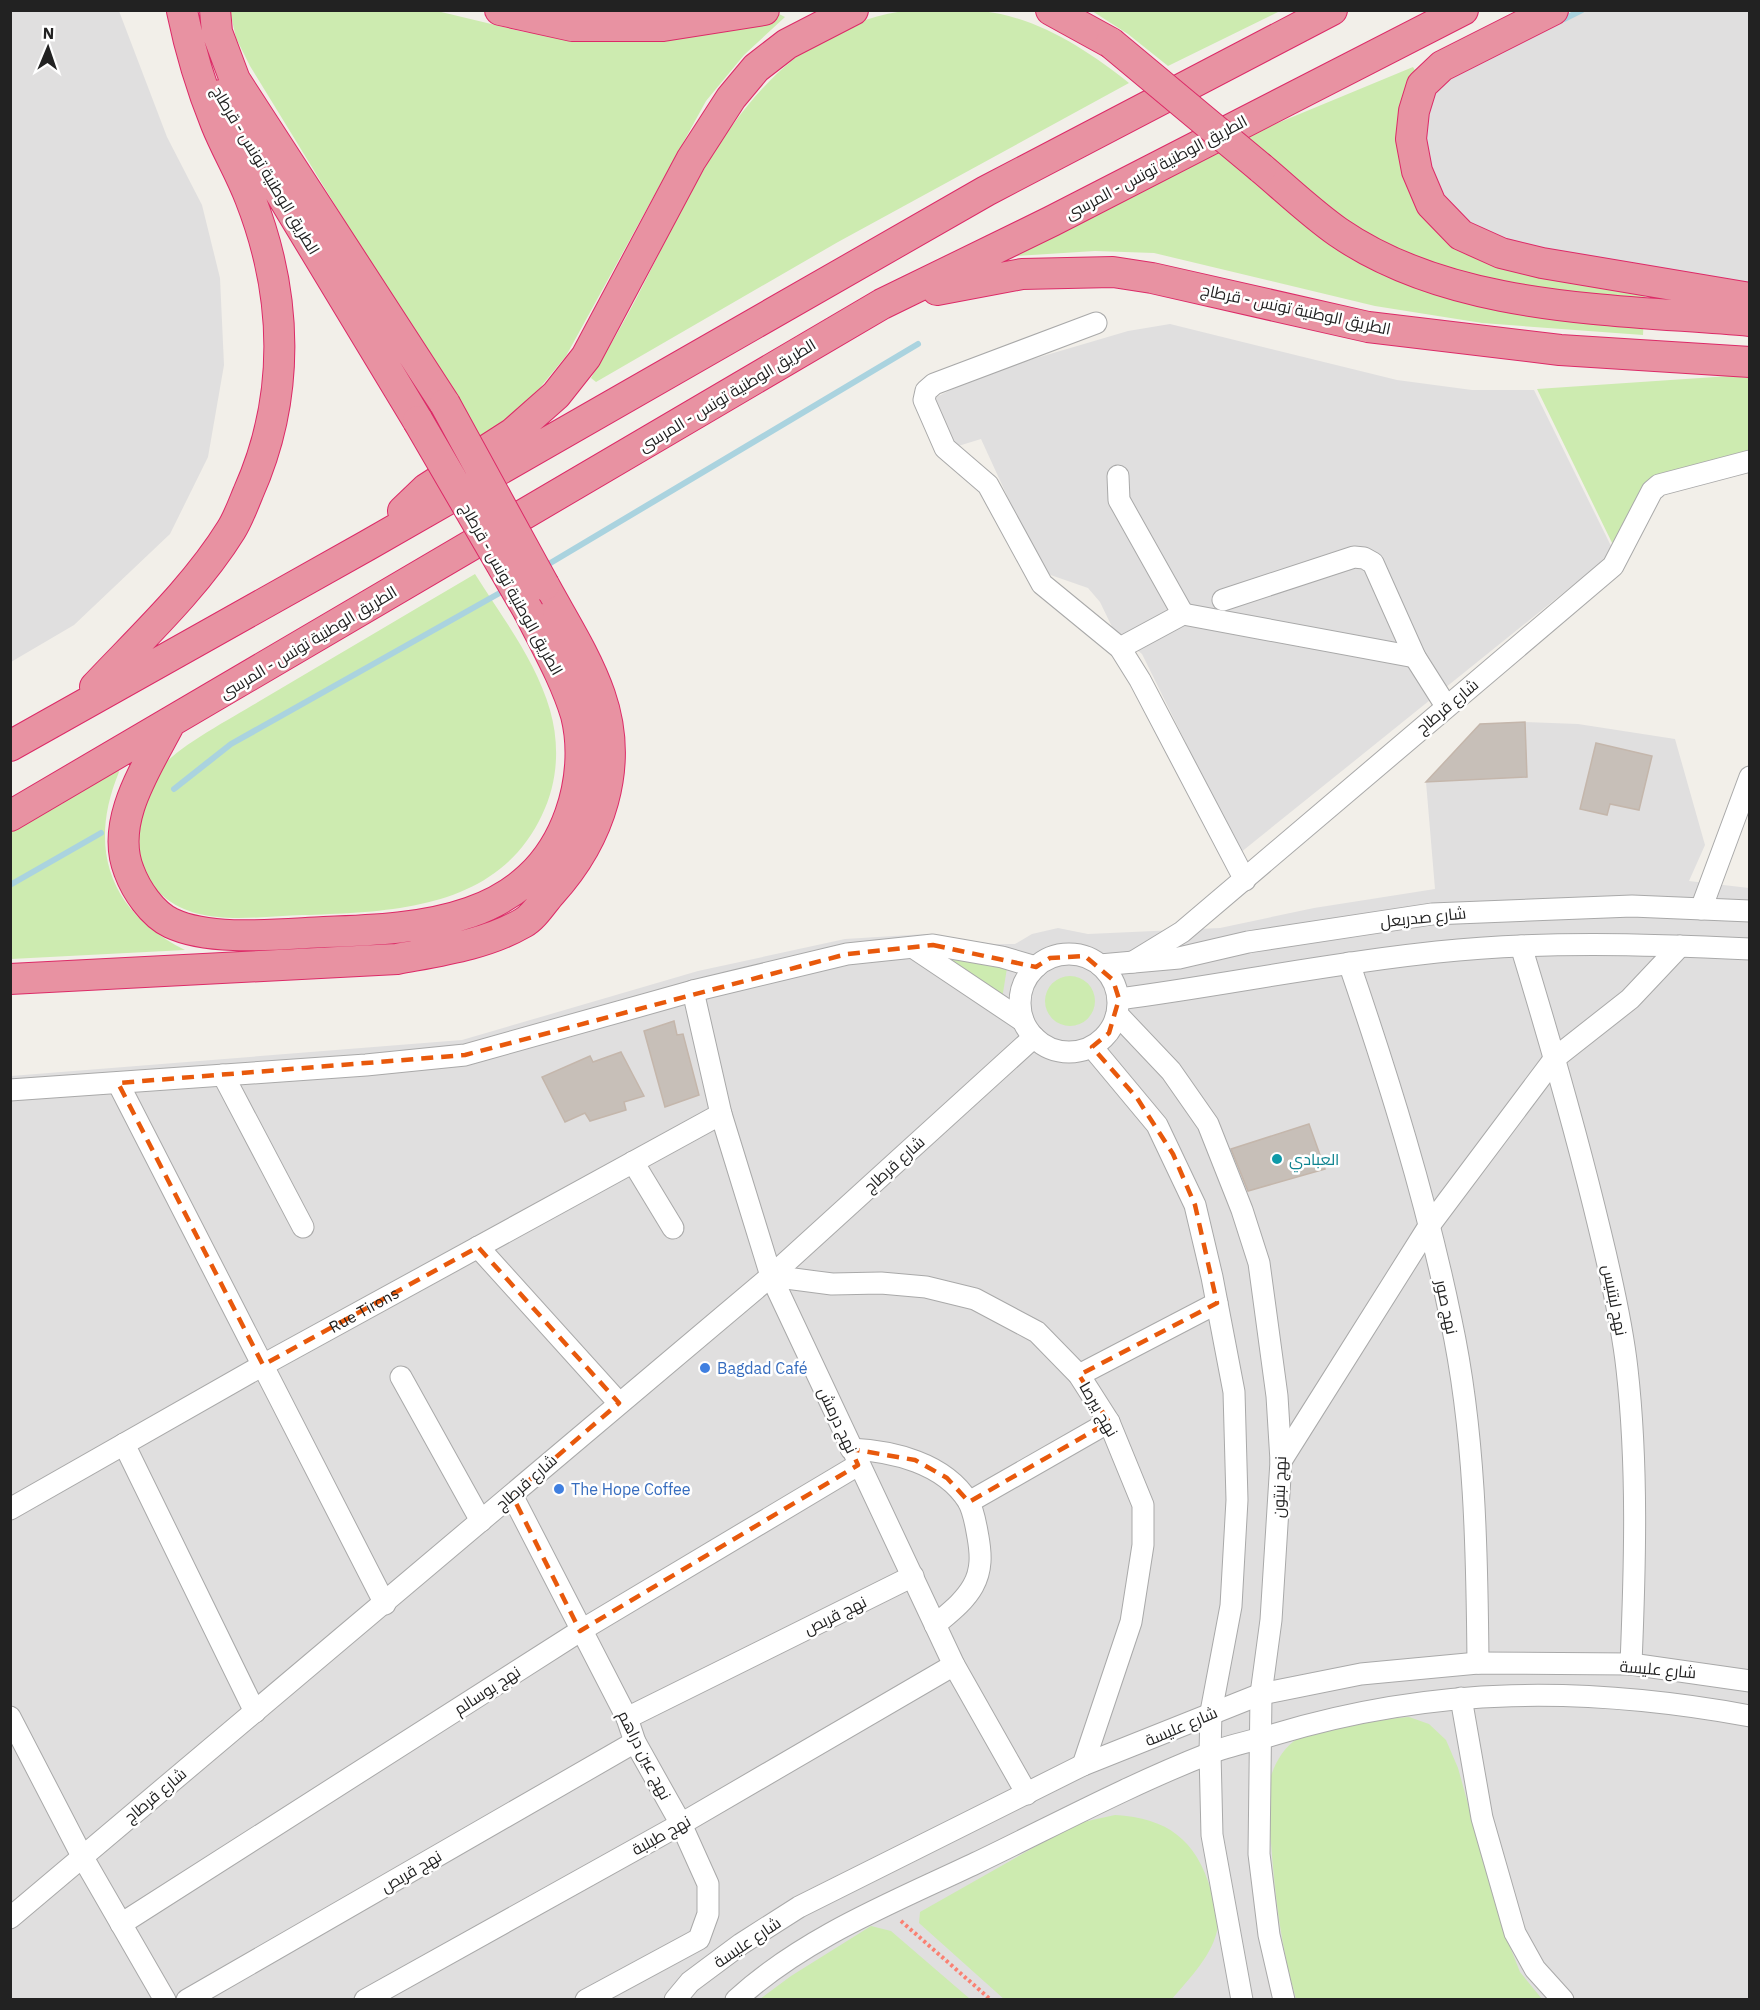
<svg xmlns="http://www.w3.org/2000/svg" width="1760" height="2010" font-family="'IBM Plex Sans',Cairo,sans-serif">
  <rect width="100%" height="100%" fill="#f2efe9"/>
  <path fill="#e0dfdf" d="M11,10L119,11L167,137L202,205L220,278L224,365L208,457L170,534L74,625L11,662Z
    M1585,11H1749V288L1498,239L1460,217L1429,187L1423,110L1438,83Z
    M1170,324L1397,380L1472,390H1534L1614,552L1240,853L1142,654L1114,631L1100,602L1088,588L1042,572L981,439L955,447L931,400L973,378L1016,364L1128,331Z
    M1525,722L1578,724L1675,739L1705,845L1689,881L1749,888V1999L11,2000V1076L462,1040L698,971L845,939L926,934L994,944H1015L1032,934L1058,928L1088,934L1220,928L1314,908L1435,889L1426,782L1480,724Z"/>
  <path fill="#cdebb0" d="M911,10C934,11 958,8 981,11C1035,16 1088,50 1129,83L838,242L596,382L591,378C606,352 622,326 636,299C698,180 757,28 911,10Z
    M230,11H437L524,32L566,36L729,23L779,14L785,17L744,55L706,101L566,356L525,406L479,440L250,66L236,38Z
    M1092,11H1280L1168,66L1128,34Z
    M1413,67L1416,72L1423,209L1645,292L1643,335L1482,323L1375,306L1154,253L1095,251L1014,256L1022,247L1249,135Z
    M1730,376L1749,378V460L1666,481L1615,549L1537,389Z
    M475,574C502,617 536,661 550,710C560,745 558,782 542,815C498,909 393,912 302,915C258,916 200,928 163,896C124,861 135,803 164,765C179,746 235,716 258,702C331,659 403,616 475,574Z
    M117,767L119,772C87,849 110,913 185,950L11,959L10,830Z
    M956,957L1007,968L1002,999L964,968L942,958Z
    M1045 1001a25 25 0 1 1 50 0a25 25 0 1 1-50 0Z
    M1409,1717L1429,1724L1446,1740L1458,1768L1503,1929L1520,1972L1542,1999H1296C1281,1948 1275,1896 1271,1843C1269,1823 1265,1799 1270,1779C1274,1765 1282,1750 1294,1741C1320,1723 1377,1720 1409,1717Z
    M1115,1815C1168,1818 1196,1840 1211,1890C1215,1902 1219,1914 1218,1926C1214,1954 1189,1979 1172,1999L1005,2000L919,1923L920,1912L1047,1840L1083,1822Z
    M871,1926L891,1931L970,1999H760L791,1976Z"/>
  <g fill="none" stroke-linecap="round" stroke-linejoin="round">
    <path stroke="#aad3df" stroke-width="6" d="M1564,19L1582,10
      M542,568L918,344
      M174,789L231,744L505,590
      M10,885L101,833"/>
  </g>
  <path fill="#c7bfb8" stroke="#c4b6ab" stroke-width="1.5" d="M1525,722L1527,777L1426,782L1480,724Z
    M1596,743L1652,756L1639,810L1610,804L1607,815L1580,809Z
    M674,1021L677,1035L683,1034L699,1095L665,1107L644,1031Z
    M621,1052L644,1096L624,1102L626,1110L590,1121L585,1113L565,1122L542,1077L590,1056L593,1062Z
    M1309,1124L1325,1169L1248,1191L1231,1149Z"/>
  <g fill="none" stroke-linecap="round" stroke-linejoin="round">
    <g stroke="#a9a9a9" stroke-width="23">
      <g id="minor">
        <path d="M1096,323L934,384L926,391L924,400L945,448L988,485L1042,584L1120,648L1140,680L1245,880"/>
        <path d="M1118,476L1119,500L1183,614"/>
        <path d="M1223,600L1354,557L1364,558L1373,563L1415,657L1446,706"/>
        <path d="M1120,648L1183,614L1415,657"/>
        <path d="M1701,909L1750,777"/>
        <path d="M1521,946C1550,1041 1577,1135 1600,1231C1611,1276 1622,1323 1627,1369C1638,1466 1635,1567 1631,1664"/>
        <path d="M914,948L1023,1021"/>
        <circle cx="1069" cy="1003" r="49"/>
        <path d="M1133,962L1182,932L1613,566L1652,491L1659,485L1750,461"/>
        <path d="M1349,963C1389,1080 1426,1198 1451,1320C1475,1432 1477,1549 1478,1663"/>
        <path d="M1100,965L1179,958L1248,942L1432,914L1632,906L1750,911"/>
        <path d="M693,991L721,1114L771,1276L954,1665L1027,1794"/>
        <path d="M1119,999C1225,985 1330,963 1437,952C1541,941 1645,944 1750,949"/>
        <path d="M1117,1014L1171,1071L1208,1124L1242,1210L1259,1263L1277,1396L1281,1461L1271,1620L1261,1694L1259,1854L1269,1935L1284,2000"/>
        <path d="M1092,1047L1157,1125L1195,1205L1212,1277L1234,1392L1237,1500L1231,1606L1211,1712L1210,1753L1212,1835L1242,2000"/>
        <path d="M223,1075L303,1227"/>
        <path d="M118,1083L385,1604"/>
        <path d="M10,1090L366,1065L465,1055L693,991L847,954L933,945L1002,957L1036,967"/>
        <path d="M633,1162L673,1228"/>
        <path d="M478,1247L619,1403"/>
        <path d="M771,1276L832,1284L881,1283L926,1287L975,1299L1037,1332L1079,1375L1109,1422L1143,1505V1545L1131,1622L1083,1765"/>
        <path d="M1079,1375L1217,1303"/>
        <path d="M401,1377L481,1521"/>
        <path d="M124,1444L255,1712"/>
        <path d="M851,1449C893,1451 944,1463 968,1501C974,1511 976,1526 978,1537C981,1554 982,1570 973,1586C964,1602 949,1613 935,1625"/>
        <path d="M1281,1461L1429,1226L1555,1058L1630,999L1680,946"/>
        <path d="M512,1495L627,1718L635,1742L681,1824L708,1884V1914L699,1939L586,2000"/>
        <path d="M969,1502L1109,1422"/>
        <path id="s1" d="M10,1509L263,1365L721,1114"/>
        <path d="M1461,1698L1482,1818L1515,1933L1535,1969L1563,2000"/>
        <path d="M10,1717L82,1856L165,2000"/>
        <path d="M627,1718L913,1576"/>
        <path d="M10,1918L771,1276L1034,1037"/>
        <path d="M121,1924L580,1631L858,1465"/>
        <path d="M187,2000L635,1742"/>
        <path d="M365,2000L681,1824L954,1665"/>
        <path d="M675,2000L690,1982L741,1944L799,1907L1083,1765L1261,1694L1361,1674L1478,1663L1631,1664L1750,1681"/>
        <path d="M736,2000C803,1938 894,1902 976,1863C1053,1826 1129,1785 1208,1754C1229,1745 1253,1741 1276,1734C1436,1686 1586,1686 1750,1716"/>
      </g>
    </g>
    <g stroke="#dc2a67" stroke-width="32">
      <path id="highway" d="M215,10L217,32L235,80L445,404
        M500,10L572,26H663L764,10
        M1051,10L1111,43
        M1553,10L1442,66L1422,85L1414,111L1411,139L1417,171L1431,204L1461,235L1501,253L1542,263L1750,298
        M221,95L418,421
        M1261,168C1286,189 1311,213 1338,232C1454,312 1615,309 1750,321
        M937,290L1022,274L1113,272L1152,278L1368,327L1560,350L1750,362
        M403,511L426,489L513,433L556,395L586,357L691,160L731,98L756,68L787,44L853,10
        M95,687C141,638 195,588 231,530C238,519 243,505 248,493C291,397 288,295 250,198C240,172 226,149 216,124C201,87 190,50 182,11
        M170,723C148,766 109,821 129,871C136,890 152,914 171,923C211,942 280,934 324,932C423,929 532,922 570,814C581,783 584,747 576,715C565,679 546,646 529,612
        M10,746L368,545L986,191L1332,10
        M10,816L882,304L1052,221L1463,10
        M10,979L397,959C439,951 485,945 523,923C534,917 543,902 551,893C600,839 625,767 600,695C587,657 563,620 544,585"/>
    </g>
    <path stroke="#fa8072" stroke-width="4" stroke-dasharray="3 3" stroke-linecap="butt" d="M901,1921L991,2000"/>
    <use href="#minor" stroke="#fff" stroke-width="21"/>
    <use href="#highway" stroke="#e892a2" stroke-width="30"/>
    <g stroke="#dc2a67" stroke-width="32" stroke-linecap="butt">
      <path id="highway-bridge" d="M1111,43L1261,168
        M445,404L544,585
        M418,421L529,612"/>
    </g>
    <use href="#highway-bridge" stroke="#e892a2" stroke-width="30"/>
  </g>
  <path fill="none" stroke="#e8590c" stroke-width="4.5" stroke-dasharray="12 8" stroke-linejoin="round" d="M933,945L1036,967L1050,958L1085,956L1113,980L1119,999L1109,1033L1092,1047L1137,1098L1173,1154L1195,1205L1217,1303L1079,1375L1109,1422L969,1502L947,1478L915,1460L851,1449L858,1465L580,1631L512,1495L619,1403L478,1247L263,1365L118,1083L465,1055L847,954Z"/>
  <circle fill="#0f9aa8" stroke="#fff" stroke-width="2" cx="1277" cy="1159" r="6"/>
  <g fill="#3f7fe0" stroke="#fff" stroke-width="2">
    <circle cx="705" cy="1368" r="6"/>
    <circle cx="559" cy="1489" r="6"/>
  </g>
  <g text-anchor="middle" dominant-baseline="central" stroke-width="5" stroke-linejoin="round" paint-order="stroke">
    <g font-size="16" fill="#222" stroke="#fff">
      <text transform="translate(1156 167) rotate(-28)">الطريق الوطنية تونس - المرسى</text>
      <text transform="translate(266 170) rotate(59)">الطريق الوطنية تونس - قرطاج</text>
      <text transform="translate(1296 309) rotate(12)">الطريق الوطنية تونس - قرطاج</text>
      <text transform="translate(727 395) rotate(-31)">الطريق الوطنية تونس - المرسى</text>
      <text transform="translate(512 589) rotate(61)">الطريق الوطنية تونس - قرطاج</text>
      <text transform="translate(308 642) rotate(-31)">الطريق الوطنية تونس - المرسى</text>
      <text transform="translate(1447 706) rotate(-40)">شارع قرطاج</text>
      <text transform="translate(1423 917) rotate(-6)">شارع صدربعل</text>
      <text transform="translate(894 1164) rotate(-42)">شارع قرطاج</text>
      <text transform="translate(1615 1300) rotate(79)">نهج لبتنيس</text>
      <text transform="translate(1447 1307) rotate(78)">نهج صور</text>
      <text stroke="none"><textPath href="#s1" startOffset="406">Rue Tirons</textPath></text>
      <text transform="translate(1099 1409) rotate(60)">نهج بيرصا</text>
      <text transform="translate(838 1420) rotate(65)">نهج درمش</text>
      <text transform="translate(526 1482) rotate(-41)">شارع قرطاج</text>
      <text transform="translate(1279 1487) rotate(-88)">نهج نبتون</text>
      <text transform="translate(835 1615) rotate(-26)">نهج قربص</text>
      <text transform="translate(1658 1669) rotate(5)">شارع عليسة</text>
      <text transform="translate(487 1690) rotate(-33)">نهج بوسالم</text>
      <text transform="translate(1181 1726) rotate(-23)">شارع عليسة</text>
      <text transform="translate(645 1755) rotate(63)">نهج عين دراهم</text>
      <text transform="translate(155 1795) rotate(-40)">شارع قرطاج</text>
      <text transform="translate(661 1835) rotate(-29)">نهج طبلبة</text>
      <text transform="translate(411 1871) rotate(-30)">نهج قربص</text>
      <text transform="translate(747 1942) rotate(-34)">شارع عليسة</text>
    </g>
    <g font-size="16" fill="#0d838f" stroke="#fff" text-anchor="start">
      <text x="1289" y="1159">العبادي</text>
    </g>
    <g font-size="16" fill="#366cbe" stroke="#fff" text-anchor="start">
      <text x="717" y="1368">Bagdad Café</text>
      <text x="571" y="1489">The Hope Coffee</text>
    </g>
  </g>
  <rect width="1760" height="2010" fill="none" stroke="#222222" stroke-width="24"/>
  <g transform="translate(48 48) rotate(2)" stroke="#ffffff" stroke-width="4.5" paint-order="stroke">
  <path d="M0-4.5L10 22L0 15L-10 22Z" fill="#222222"/>
  <text y="-9" font-size="16" font-weight="bold" text-anchor="middle" fill="#222222">N</text>
  </g>
</svg>
